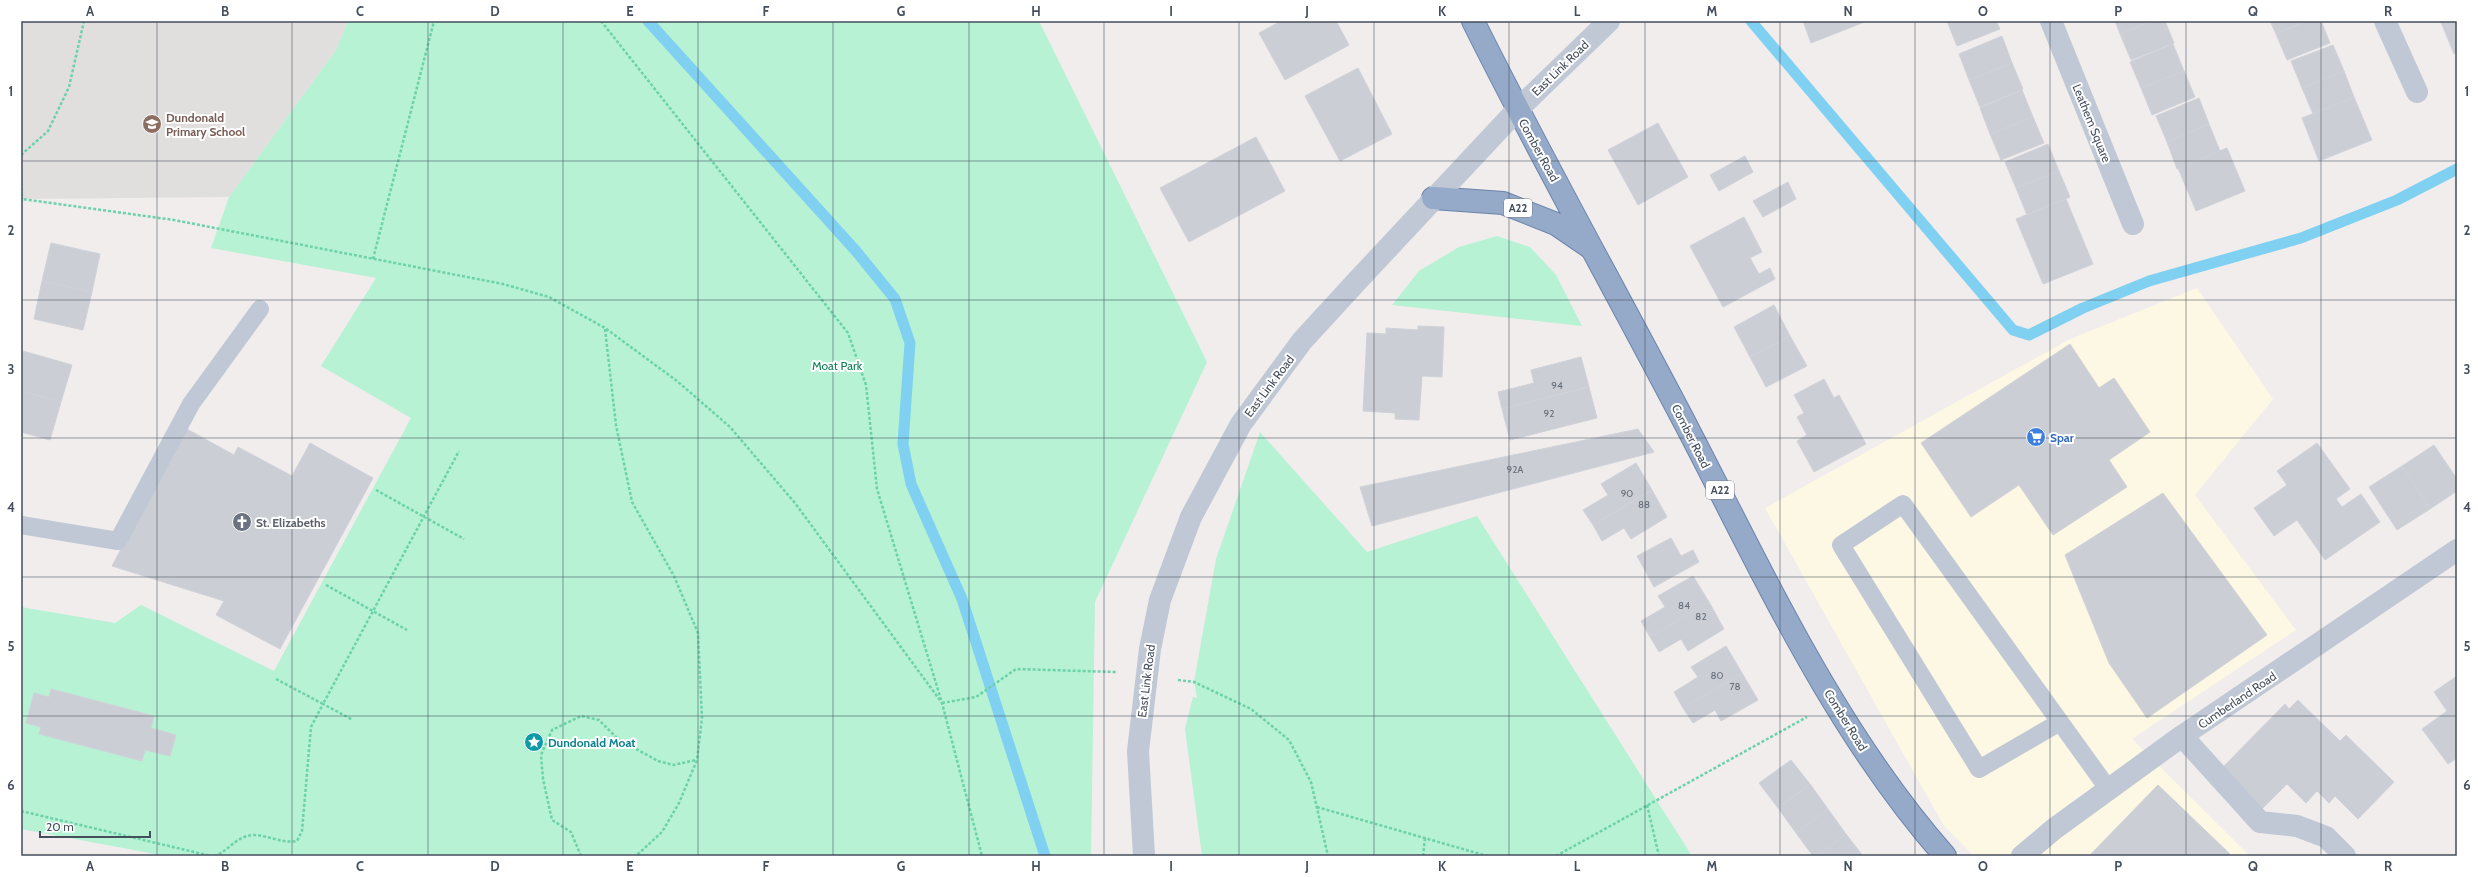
<svg xmlns="http://www.w3.org/2000/svg" width="2478" height="877" font-family="Cabin,sans-serif">
  <rect width="100%" height="100%" fill="#f0edec"/>
  <path fill="#fdf8e3" d="M2197,288L2273,399L2195,495L2296,630L2132,739L2250,856H1974L1944,826L1765,508L2070,339Z"/>
  <path fill="#e1dede" d="M21,21H348L336,50L229,197L22,199Z"/>
  <path fill="#b6f2d3" d="M348,21H1039L1207,362L1095,602L1091,856H166L21,829V607L115,623L141,605L274,671L411,418L321,366L376,278L211,248L229,197L336,50Z
    M1497,236L1530,247L1556,275L1582,326L1392,305L1419,271L1459,247Z
    M1260,432L1367,552L1477,516L1692,856H1202L1185,729L1193,697L1197,698L1194,682L1216,559Z"/>
  <g fill="none" stroke-linecap="round" stroke-linejoin="round">
    <path stroke="#80d0f2" stroke-width="11" d="M648,21L856,251L895,299L910,343L903,444L911,484L962,599L1045,856
      M1751,21L2013,330L2029,335L2083,308L2149,281L2301,238L2397,200L2457,169"/>
  </g>
  <path fill="#cbced5" stroke="#d0d2d9" d="M1281,21H1336L1349,45L1285,80L1259,33Z
    M1803,21H1867L1811,43Z
    M1947,21H1996L2000,29L1957,46Z
    M2115,21H2152L2120,34Z
    M2152,21H2165L2174,43L2131,60L2120,34Z
    M2270,21H2307L2276,34Z
    M2307,21H2321L2330,43L2287,60L2276,34Z
    M2440,21H2457L2443,27Z
    M2457,21V52L2454,54L2443,27Z
    M2002,36L2012,63L1969,80L1959,54Z
    M2173,44L2184,71L2141,88L2130,62Z
    M2333,45L2344,71L2302,88L2291,61Z
    M2012,63L2023,89L1980,107L1969,80Z
    M1358,68L1392,134L1340,161L1305,96Z
    M2184,71L2195,97L2152,115L2141,88Z
    M2344,71L2354,97L2313,114L2302,88Z
    M2022,90L2033,117L1990,134L1980,108Z
    M2354,97L2372,140L2319,161L2302,118Z
    M2199,98L2209,124L2167,142L2156,116Z
    M2033,117L2044,143L2001,160L1990,134Z
    M1658,123L1688,177L1638,205L1608,150Z
    M2209,124L2220,151L2177,169L2167,142Z
    M1256,137L1285,191L1189,242L1160,188Z
    M2048,144L2059,171L2016,188L2005,162Z
    M2227,148L2245,191L2196,211L2178,168Z
    M1745,156L1753,172L1719,191L1710,175Z
    M2059,171L2070,197L2027,215L2016,188Z
    M1788,182L1796,199L1763,217L1753,201Z
    M2066,199L2093,264L2043,284L2016,219Z
    M1744,217L1762,252L1750,258L1759,274L1770,268L1775,279L1723,307L1690,246Z
    M51,243L100,254L92,292L42,281Z
    M42,281L92,292L83,330L34,319Z
    M1774,305L1790,336L1750,357L1734,327Z
    M1418,326L1444,327L1442,377L1422,376L1419,420L1395,419V413L1363,411L1367,333L1386,334V328L1418,330Z
    M1790,336L1807,366L1766,387L1750,357Z
    M2070,344L2099,388L2114,378L2150,432L2109,460L2127,487L2053,535L2019,485L1971,517L1921,443Z
    M23,351L72,365L61,402L21,391V359Z
    M1581,357L1589,387L1502,409L1498,392L1534,383L1531,370Z
    M1824,379L1834,398L1839,395L1866,444L1814,472L1797,441L1807,435L1797,417L1804,413L1794,395Z
    M1589,387L1597,418L1510,440L1502,409Z
    M21,391L61,402L50,440L21,432Z
    M185,428L234,455L238,447L292,476L310,443L373,478L280,649L216,615L224,601L112,566Z
    M1638,429L1654,452L1372,526L1360,487Z
    M2317,443L2350,489L2336,499L2342,507L2361,494L2380,522L2325,560L2297,520L2274,536L2254,508L2287,485L2277,471Z
    M2434,445L2457,479V491L2430,509L2402,466Z
    M1636,463L1652,490L1593,525L1583,510L1608,495L1601,484Z
    M2402,466L2430,509L2397,530L2369,487Z
    M1652,490L1667,517L1631,539L1624,528L1602,541L1593,525Z
    M2163,493L2267,635L2147,718L2109,663L2065,555Z
    M1671,538L1681,556L1693,550L1699,562L1654,587L1637,556Z
    M1693,576L1709,602L1650,637L1641,621L1665,607L1658,596Z
    M1709,602L1724,629L1688,651L1681,639L1659,652L1650,637Z
    M1726,646L1742,673L1683,708L1674,692L1698,677L1691,667Z
    M1742,673L1758,700L1721,721L1715,710L1693,723L1683,708Z
    M2457,676V758L2448,764L2422,729L2447,711L2434,692Z
    M51,689L154,716L151,728L176,735L170,756L145,750L142,761L39,734L41,727L26,723L34,693L49,697Z
    M2298,700L2340,741L2346,735L2394,782L2358,819L2335,796L2329,803L2317,791L2306,803L2287,784L2262,809L2221,769L2285,704L2289,709Z
    M1791,760L1810,784L1778,808L1759,783Z
    M1810,784L1828,809L1796,833L1778,808Z
    M2158,785L2230,854L2228,856H2089Z
    M1828,809L1846,834L1817,856H1813L1796,833Z
    M1846,834L1863,856H1817Z"/>
  <g fill="none" stroke-linecap="round" stroke-linejoin="round">
    <g stroke="#6b84ac" stroke-width="24">
      <path id="trunk" d="M1473,21C1541,158 1616,291 1687,427C1764,575 1834,730 1945,856
        M1433,198L1503,203L1556,224L1591,248"/>
    </g>
    <path stroke="#6cd2aa" stroke-width="2.5" stroke-dasharray="3 2" stroke-linecap="butt" d="M601,21L848,333L866,385L877,489L942,703L982,856
      M21,155L48,131L69,87L84,21
      M21,178L22,199
      M21,202L22,199L174,220L503,284L549,297L605,328L677,381L730,427L795,503L942,703
      M373,259L434,21
      M605,329L616,425L632,502L674,576L698,633L702,718L697,760L679,803L662,832L636,856
      M376,490L464,539
      M326,585L407,630
      M276,679L323,704L459,451
      M1178,680L1194,682L1251,709L1289,740L1311,782L1328,856
      M942,703L976,697L1016,669L1116,672
      M1647,805L1659,856
      M1317,807L1487,856
      M21,811L211,856
      M214,856C229,851 236,836 253,835C268,835 282,844 297,841L302,831L311,727L323,704L353,720
      M581,856L571,832L552,820L543,779L541,755L552,730L581,716L599,720L618,739L658,761L673,765L696,760
      M1423,856L1425,838
      M1556,856L1807,717"/>
    <path stroke="#bfc8d4" stroke-width="18" d="M21,525L118,541L191,404L260,309
      M2060,722L1979,769L1841,545L1903,504L2109,790"/>
    <path stroke="#bfc8d4" stroke-width="22" d="M2051,21L2133,224
      M2385,21L2417,92
      M2182,736L2260,822L2297,826L2326,837L2345,856
      M2022,856L2054,829L2182,736L2457,550"/>
    <path stroke="#bfc8d4" stroke-width="22" d="M1144,856L1138,751L1150,649L1160,600L1191,517L1241,424L1302,341L1358,280L1517,110L1609,21"/>
    <use href="#trunk" stroke="#95a9c8" stroke-width="22"/>
  </g>
  <path fill="none" stroke="#444e5c" stroke-width="1" stroke-opacity="0.55" d="M157,21V856M292,21V856M428,21V856M563,21V856M698,21V856M833,21V856M969,21V856M1104,21V856M1239,21V856M1374,21V856M1509,21V856M1645,21V856M1780,21V856M1915,21V856M2050,21V856M2186,21V856M2321,21V856M21,161H2457M21,300H2457M21,438H2457M21,577H2457M21,716H2457"/>
  <defs>
    <g id="school-disc" transform="scale(1)"><circle r="9.5" fill="#8d6e63" stroke="#fff"/><path d="M0-5L7-2L0 1L-7-2ZM-4 1L0 2.5L4 1V4Q0 6-4 4Z" fill="#fff"/></g>
    <g id="supermarket-disc" transform="scale(1)"><circle r="9.5" fill="#3f7fe0" stroke="#fff"/><path d="M-6-5.5h2.5l.6 2H6L4.5 2H-2.5L-4.4-4H-6ZM-1.5 3.2a1.3 1.3 0 1 0 .1 0ZM3 3.2a1.3 1.3 0 1 0 .1 0Z" fill="#fff"/></g>
    <g id="church-disc" transform="scale(1)"><circle r="9.5" fill="#6b7280" stroke="#fff"/><path d="M-1.2-6h2.4v3.5h3.3v2.4h-3.3V6h-2.4V-.1h-3.3v-2.4h3.3Z" fill="#fff"/></g>
    <g id="sight-disc" transform="scale(1)"><circle r="9.5" fill="#0f9aa8" stroke="#fff"/><path d="M0-6L1.8-2.2L6-1.7L2.9 1.2L3.7 5.4L0 3.3L-3.7 5.4L-2.9 1.2L-6-1.7L-1.8-2.2Z" fill="#fff"/></g>
  </defs>
  <g fill-rule="evenodd">
    <use href="#school-disc" x="152" y="124"/>
    <use href="#supermarket-disc" x="2036" y="437"/>
    <use href="#church-disc" x="242" y="522"/>
    <use href="#sight-disc" x="534" y="742"/>
  </g>
  <g text-anchor="middle" dominant-baseline="central" stroke-width="4" stroke-linejoin="round" paint-order="stroke">
    <g font-size="10" fill="#666e7a">
      <text x="1557" y="385">94</text>
      <text x="1549" y="413">92</text>
      <text x="1515" y="469">92A</text>
      <text x="1627" y="493">90</text>
      <text x="1644" y="504">88</text>
      <text x="1684" y="605">84</text>
      <text x="1701" y="616">82</text>
      <text x="1717" y="675">80</text>
      <text x="1735" y="686">78</text>
    </g>
    <g fill="#fff" stroke="#7c838d" stroke-width="1">
      <rect x="1504" y="199" width="28" height="18" rx="3"/>
      <rect x="1706" y="481" width="28" height="18" rx="3"/>
    </g>
    <g font-size="11" font-weight="bold" fill="#444e5c">
      <text x="1518" y="208">A22</text>
      <text x="1720" y="490">A22</text>
    </g>
    <g font-size="12" fill="#444e5c" stroke="#fff">
      <text transform="translate(1560 68) rotate(-44)">East Link Road</text>
      <text transform="translate(2092 123) rotate(68)">Leathem Square</text>
      <text transform="translate(1539 150) rotate(61)">Comber Road</text>
      <text transform="translate(1269 386) rotate(-53)">East Link Road</text>
      <text transform="translate(1691 436) rotate(63)">Comber Road</text>
      <text transform="translate(1146 681) rotate(-83)">East Link Road</text>
      <text transform="translate(2237 700) rotate(-34)">Cumberland Road</text>
      <text transform="translate(1846 720) rotate(58)">Comber Road</text>
    </g>
    <g font-size="12" font-weight="bold" fill="#785e54" stroke="#fff" text-anchor="start">
      <text x="166" y="117">Dundonald<tspan x="166" dy="14">Primary School</tspan></text>
    </g>
    <g font-size="12" fill="#0f8254" stroke="#fff">
      <text x="837" y="365">Moat Park</text>
    </g>
    <g font-size="12" font-weight="bold" fill="#366cbe" stroke="#fff" text-anchor="start">
      <text x="2050" y="437">Spar</text>
    </g>
    <g font-size="12" font-weight="bold" fill="#5b616d" stroke="#fff" text-anchor="start">
      <text x="256" y="522">St. Elizabeths</text>
    </g>
    <g font-size="12" font-weight="bold" fill="#0d838f" stroke="#fff" text-anchor="start">
      <text x="548" y="742">Dundonald Moat</text>
    </g>
  </g>
  <rect width="2478" height="877" fill="none" stroke="#ffffff" stroke-width="44"/>
  <path d="M40 831v6h110v-6" fill="none" stroke="#444e5c" stroke-width="2"/>
  <text x="46" y="831" font-size="12" fill="#444e5c" stroke="#ffffff" stroke-width="3" paint-order="stroke">20 m</text>
  <rect x="22" y="22" width="2434" height="833" fill="none" stroke="#444e5c" stroke-width="1.5"/>
  <g font-size="13" text-anchor="middle" font-weight="bold" fill="#444e5c">
    <text x="90" y="16">A</text>
    <text x="225" y="16">B</text>
    <text x="360" y="16">C</text>
    <text x="495" y="16">D</text>
    <text x="630" y="16">E</text>
    <text x="766" y="16">F</text>
    <text x="901" y="16">G</text>
    <text x="1036" y="16">H</text>
    <text x="1171" y="16">I</text>
    <text x="1307" y="16">J</text>
    <text x="1442" y="16">K</text>
    <text x="1577" y="16">L</text>
    <text x="1712" y="16">M</text>
    <text x="1848" y="16">N</text>
    <text x="1983" y="16">O</text>
    <text x="2118" y="16">P</text>
    <text x="2253" y="16">Q</text>
    <text x="2388" y="16">R</text>
    <text x="11" y="96">1</text>
    <text x="2467" y="96">1</text>
    <text x="11" y="235">2</text>
    <text x="2467" y="235">2</text>
    <text x="11" y="374">3</text>
    <text x="2467" y="374">3</text>
    <text x="11" y="512">4</text>
    <text x="2467" y="512">4</text>
    <text x="11" y="651">5</text>
    <text x="2467" y="651">5</text>
    <text x="11" y="790">6</text>
    <text x="2467" y="790">6</text>
    <text x="90" y="871">A</text>
    <text x="225" y="871">B</text>
    <text x="360" y="871">C</text>
    <text x="495" y="871">D</text>
    <text x="630" y="871">E</text>
    <text x="766" y="871">F</text>
    <text x="901" y="871">G</text>
    <text x="1036" y="871">H</text>
    <text x="1171" y="871">I</text>
    <text x="1307" y="871">J</text>
    <text x="1442" y="871">K</text>
    <text x="1577" y="871">L</text>
    <text x="1712" y="871">M</text>
    <text x="1848" y="871">N</text>
    <text x="1983" y="871">O</text>
    <text x="2118" y="871">P</text>
    <text x="2253" y="871">Q</text>
    <text x="2388" y="871">R</text>
  </g>
</svg>
